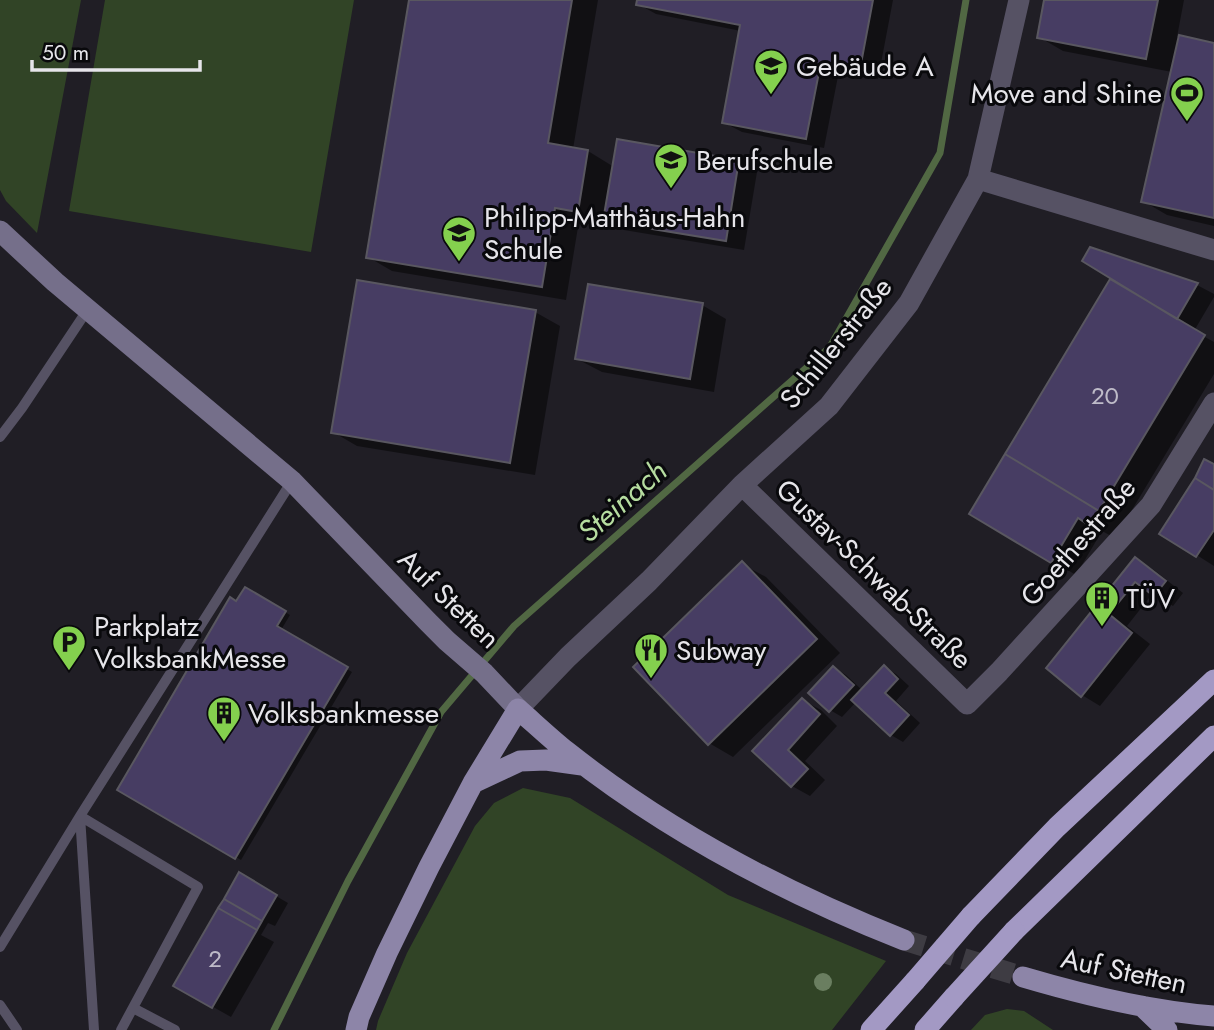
<svg xmlns="http://www.w3.org/2000/svg" width="1214" height="1030" font-family="Jost,sans-serif">
  <rect width="100%" height="100%" fill="#201e25"/>
  <path fill="#314426" d="M0,0H81L37,233L6,201L0,190Z
    M105,0H354L311,252L69,211Z
    M523,788L570,798L728,895L886,961L832,1030H376L378,1021L407,953L475,826L494,803Z
    M1007,1009L1024,1011L1053,1030H971L985,1015Z"/>
  <path fill="#0007" d="M411,0H598L573,149L588,151L614,167L739,161L757,172L744,250L624,230L603,218L602,225L579,221L566,300L392,271L368,257Z
    M639,0H893L878,79L839,71L824,148L742,132L723,122L741,31L656,14L638,4Z
    M1046,0H1184L1177,37L1214,45V226L1167,215L1143,201L1172,72L1063,51L1039,37Z
    M1091,249L1197,285L1214,294V297L1194,331L1214,342V374L1115,538L1102,531L1076,575L1052,561L1151,301Z
    M702,305L726,319L714,392L602,372L577,359Z
    M535,312L560,326L535,475L357,446L333,432Z
    M1214,466V566L1162,533Z
    M1136,559L1154,570L1183,593L1173,606L1153,593L1127,626L1150,644L1100,706L1082,695L1049,668Z
    M742,564L766,577L840,653L733,757L709,743Z
    M245,589L290,615L281,630L352,672L241,860L119,789Z
    M884,667L896,674L909,686L896,701L920,723L903,742L891,735L856,702L842,717L830,710L811,693L834,668L846,675L862,690Z
    M802,700L821,710L837,726L805,761L825,780L810,796L792,786L754,751Z
    M240,875L288,903L275,926L268,923L261,935L274,942L231,1017L176,986Z"/>
  <g fill="none" stroke-linecap="round" stroke-linejoin="round">
    <path stroke="#516843" stroke-width="7" d="M274,1030L348,881L441,712L514,626L830,347L940,153L966,0"/>
  </g>
  <path fill="#473d63" stroke="#595760" stroke-width="2" d="M409,0H572L548,143L588,150L578,212L555,208L542,287L366,258Z
    M637,0H873L860,69L821,62L806,139L722,123L740,25L636,5Z
    M1044,0H1158L1146,59L1037,38Z
    M1179,35L1214,43V218L1141,202Z
    M617,139L739,160L726,241L603,221Z
    M1090,247L1198,283L1177,319L1082,261Z
    M1110,279L1205,335L1099,511L1005,454Z
    M357,280L536,310L510,463L331,433Z
    M588,284L703,303L690,379L575,359Z
    M1005,454L1099,511L1090,526L1078,518L1051,563L969,514Z
    M1204,459L1214,464V490L1195,478Z
    M1195,478L1214,490V530L1196,557L1159,534Z
    M1135,557L1166,581L1154,596L1135,582L1109,614L1132,633L1081,697L1046,668Z
    M742,561L817,639L708,745L633,667Z
    M245,587L286,611L277,626L348,667L235,859L117,790L230,597L236,601Z
    M884,665L898,679L885,693L909,715L890,736L851,700Z
    M833,666L854,685L829,712L808,693Z
    M802,698L820,714L788,750L808,769L791,787L752,751Z
    M239,872L277,895L262,921L224,899Z
    M224,899L262,921L257,930L218,908Z
    M218,908L257,930L212,1008L173,986Z"/>
  <g fill="none" stroke-linecap="round" stroke-linejoin="round">
    <path stroke="#3e3c43" stroke-width="21" stroke-dasharray="21 10" stroke-linecap="butt" d="M904,940L1023,977"/>
    <path stroke="#565264" stroke-width="10" d="M0,437L22,408L88,309
      M0,947L80,816L292,481
      M0,1005L17,1030
      M133,1008L175,1030
      M94,1030L80,816L198,887L121,1030"/>
    <path stroke="#565264" stroke-width="21" d="M978,179L1214,250
      M742,485L967,704L999,672L1151,505L1214,403
      M518,709L568,657L649,581L742,485L829,406L909,303L978,179L1019,0"/>
    <path stroke="#756f8a" stroke-width="21" d="M0,231L55,282L292,481L428,622L447,641L484,673L518,709"/>
    <path stroke="#8d85a8" stroke-width="21" d="M473,783L520,761L546,760L582,765
      M1023,977C1084,995 1150,1011 1214,1016
      M1142,1006L1167,1030
      M356,1030L359,1017L387,953L429,867L473,783L518,709C534,723 550,738 566,751C667,831 785,893 904,940"/>
    <path stroke="#a399c4" stroke-width="21" d="M971,916L1057,827L1214,680
      M1014,931L1214,736
      M871,1030L915,981
      M925,1030L954,997"/>
    <path stroke="#a399c4" stroke-width="21" d="M915,981L971,916
      M954,997L1014,931"/>
  </g>
  <circle fill="#6a7e60" cx="823" cy="982" r="9"/>
  <defs>
    <g id="school-pin" transform="scale(1.75)"><path d="M0 17L-7.5 6A9.5 9.5 0 1 1 7.5 6Z" fill="#84d04e" stroke="#09090c"/><path d="M0-5L7-2L0 1L-7-2ZM-4 1L0 2.5L4 1V4Q0 6-4 4Z" fill="#111"/></g>
    <g id="stadium-pin" transform="scale(1.75)"><path d="M0 17L-7.5 6A9.5 9.5 0 1 1 7.5 6Z" fill="#84d04e" stroke="#09090c"/><path d="M0-5a6.5 5 0 1 0 0 10a6.5 5 0 1 0 0-10ZM-3.5-1.8h7v3.6h-7Z" fill="#111"/></g>
    <g id="building-pin" transform="scale(1.75)"><path d="M0 17L-7.5 6A9.5 9.5 0 1 1 7.5 6Z" fill="#84d04e" stroke="#09090c"/><path d="M-4-6H4V6H1V3H-1V6H-4ZM-2.5-4.3h1.7v1.8h-1.7ZM.8-4.3h1.7v1.8H.8ZM-2.5-1h1.7V.8h-1.7ZM.8-1h1.7V.8H.8Z" fill="#111"/></g>
    <g id="parking-pin" transform="scale(1.75)"><path d="M0 17L-7.5 6A9.5 9.5 0 1 1 7.5 6Z" fill="#84d04e" stroke="#09090c"/><path d="M-3.5-5.5H1a3.5 3.5 0 0 1 0 7H-1V5.5H-3.5ZM-1-3.4V-.6H.8a1.4 1.4 0 0 0 0-2.8Z" fill="#111"/></g>
    <g id="restaurant-pin" transform="scale(1.75)"><path d="M0 17L-7.5 6A9.5 9.5 0 1 1 7.5 6Z" fill="#84d04e" stroke="#09090c"/><path d="M-5-6h1v4h1v-4h1v4h1v-4h1v5L-1.5 .5V6h-2V.5L-5-1ZM5-6V6H3V1.5H1.5Q1.5-4 5-6Z" fill="#111"/></g>
  </defs>
  <g fill-rule="evenodd">
    <use href="#school-pin" x="771" y="66"/>
    <use href="#stadium-pin" x="1187" y="93"/>
    <use href="#school-pin" x="671" y="160"/>
    <use href="#school-pin" x="459" y="233"/>
    <use href="#building-pin" x="1102" y="598"/>
    <use href="#parking-pin" x="69" y="642"/>
    <use href="#restaurant-pin" x="651" y="650"/>
    <use href="#building-pin" x="224" y="713"/>
  </g>
  <g text-anchor="middle" dominant-baseline="central" stroke-width="6" stroke-linejoin="round" paint-order="stroke">
    <g font-size="24" fill="#bebbc8">
      <text x="1105" y="395">20</text>
      <text x="215" y="958">2</text>
    </g>
    <g font-size="28" fill="#e6e5ea" stroke="#09090c" text-anchor="start">
      <text x="796" y="66">Gebäude A</text>
      <text x="1162" y="93" text-anchor="end">Move and Shine</text>
      <text x="696" y="160">Berufschule</text>
      <text x="484" y="217">Philipp-Matthäus-Hahn<tspan x="484" dy="32">Schule</tspan></text>
      <text x="1126" y="598">TÜV</text>
      <text x="94" y="626">Parkplatz<tspan x="94" dy="32">VolksbankMesse</tspan></text>
      <text x="676" y="650">Subway</text>
      <text x="248" y="713">Volksbankmesse</text>
    </g>
    <g font-size="28" fill="#e6e5ea" stroke="#09090c">
      <text transform="translate(836 343) rotate(-51)">Schillerstraße</text>
      <text transform="translate(1078 542) rotate(-49)">Goethestraße</text>
      <text transform="translate(874 574) rotate(44)">Gustav-Schwab-Straße</text>
      <text transform="translate(449 599) rotate(44)">Auf Stetten</text>
      <text transform="translate(1124 971) rotate(12)">Auf Stetten</text>
    </g>
    <g font-size="30" font-style="italic" fill="#b6dda0" stroke="#09090c">
      <text transform="translate(622 501) rotate(-41)">Steinach</text>
    </g>
  </g>
  <path d="M32 60v10h168v-10" fill="none" stroke="#e6e5ea" stroke-width="3.5"/>
  <text x="42" y="60" font-size="21" fill="#e6e5ea" stroke="#09090c" stroke-width="5" paint-order="stroke">50 m</text>
</svg>
